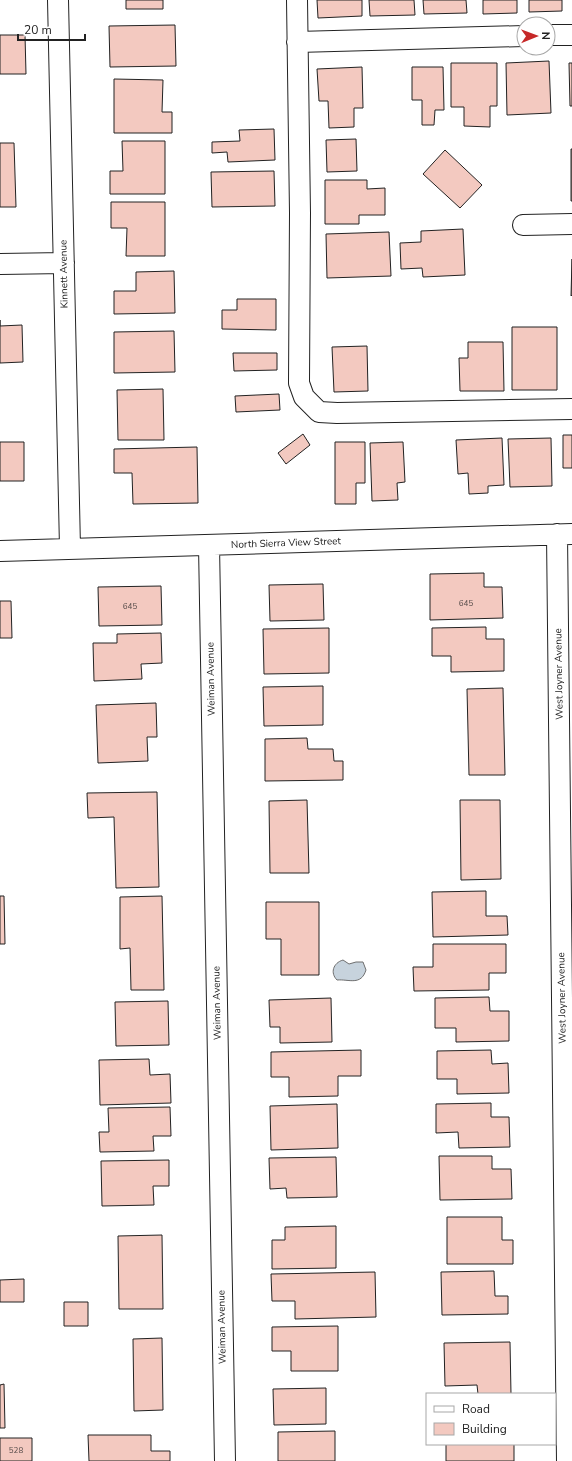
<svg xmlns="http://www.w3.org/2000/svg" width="572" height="1461" font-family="'Nunito Sans',sans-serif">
  <rect width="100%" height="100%" fill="#fff"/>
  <path fill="#c7d3dd" stroke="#6f6f6f" d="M343,960L349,964L356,962H363L366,970C361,986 349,979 337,980C330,973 333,963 343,960Z"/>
  <path fill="#f3c9c0" stroke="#222" d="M126,0H163V9H126Z
    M317,0H362V16L318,18Z
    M369,0H414L415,15L370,16Z
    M423,0H466L467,13L424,14Z
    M483,0H517V13L483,14Z
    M529,0H562V11L529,12Z
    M175,25L176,66L110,67L109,26Z
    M0,35H25L26,74H0Z
    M549,61L551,113L507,115L506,63Z
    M451,63H497V106H490V127L464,126V107H451Z
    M569,63H572V106H570Z
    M362,67L363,108H354V127L329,128L328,101H319L317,69Z
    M412,67H443L444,110H435L434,125H422V100H412Z
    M114,79L163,80L162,112H172V133H114Z
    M274,129L275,160L228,162L227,152L212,153V142L240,141L239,130Z
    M356,139L357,171L327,172L326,140Z
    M122,141H165V194H110V171H123Z
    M0,143H14L16,207H0Z
    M571,149H572V201H571Z
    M445,150L482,185L460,208L423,174Z
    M274,171L275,206L212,207L211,172Z
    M325,180H367V189L385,188V215H359V224H325Z
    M111,202H165V256H126L127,228H111Z
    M463,229L465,275L423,277L422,268L401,269L400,243L421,242V231Z
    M389,232L391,276L327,278L326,234Z
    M572,259V295L571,296Z
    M174,271L175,313L114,314V291H136V272Z
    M237,299H276V330L222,329V310H237Z
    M0,320V326L22,325L23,362L0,363Z
    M512,327H557V390H512Z
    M174,331L175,372L114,373V332Z
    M468,342H503L504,391H460L459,358H468Z
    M367,346L368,391L334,392L332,347Z
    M233,353H277V370L234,371Z
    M163,389L164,440H118L117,390Z
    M279,394L280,410L236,412L235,396Z
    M303,434L310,445L286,464L278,453Z
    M563,435H572V468H563Z
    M502,438L504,485L488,486V493L469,494L468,473L458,474L456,440Z
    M551,438L552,486L510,487L508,439Z
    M0,442H24V481H0Z
    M335,442H365V483H356V504H335Z
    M403,442L405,482L397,483L398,500L372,501L370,443Z
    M197,447L198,503L133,504L132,473H114V449Z
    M484,573V587H502L503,618L430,620V574Z
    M323,584L324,620L270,621L269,585Z
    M161,586L162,625L99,626L98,587Z
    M0,601H11L12,638H0Z
    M486,627V639H504V671L451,672V656H432V628Z
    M329,628V673L264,674L263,629Z
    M161,633L162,663L141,664L142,679L94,681L93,643H117V634Z
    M323,686V725L264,726L263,687Z
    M503,688L505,775H469L467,689Z
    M156,703L157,737H147L148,761L98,763L96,705Z
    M307,738L308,749H333L334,761H343V780L265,781V739Z
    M157,792L159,887L116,888L114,817L88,818L87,793Z
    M307,800L309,873H270L269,801Z
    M460,800H500L501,879L461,880Z
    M486,891V916H507L508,935L433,937L432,892Z
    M0,896H4L5,944H0Z
    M162,896L164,990H131L130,948L120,949V897Z
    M266,902H319V975H281V939H266Z
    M433,944H506V973H489V990L414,991L413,967H433Z
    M489,997L490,1011H509V1041L456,1042V1028H435V998Z
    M331,998L332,1042L280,1043V1027H270L269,1000Z
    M168,1001L169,1045L116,1046L115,1002Z
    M361,1050V1076H338V1096L289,1097V1077H271V1052Z
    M491,1050L492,1064L508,1063L509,1093L457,1094V1079H437V1051Z
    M149,1059L150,1075L170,1074L171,1103L100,1105L99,1060Z
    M491,1103V1117H509L510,1147L459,1148L458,1132L436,1133V1104Z
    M337,1104L338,1148L271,1150L270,1106Z
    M170,1107L171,1136H153L154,1151L100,1152L99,1132H109L108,1108Z
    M439,1156H492V1169H511L512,1199L440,1200Z
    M336,1157L337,1197L287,1198L286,1188L270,1189L269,1158Z
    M169,1160V1186H153L154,1205L102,1206L101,1161Z
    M447,1217H502V1240H513V1264H447Z
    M336,1226V1268L272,1269V1240H285V1227Z
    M162,1235L163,1309H119L118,1236Z
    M494,1271L495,1296H508V1314L442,1315L441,1272Z
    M375,1272L376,1317L295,1319V1301H272L271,1274Z
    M24,1279V1302H0V1280Z
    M64,1302H88V1326H64Z
    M338,1326V1371H291V1351H272V1327Z
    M162,1338L163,1410L134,1411L133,1339Z
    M510,1342L511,1394H478L477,1385L445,1386L444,1343Z
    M4,1384L5,1428H0V1385Z
    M326,1388V1424L274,1425L273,1389Z
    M335,1431V1461H278V1432Z
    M88,1435H151V1451H170V1461H89Z
    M0,1438H32V1461H0Z
    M446,1444H514V1461H446Z"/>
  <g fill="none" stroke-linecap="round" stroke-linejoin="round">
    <g stroke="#222" stroke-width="22">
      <path id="minor" d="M58,0L70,548
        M297,0L300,213L299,383L304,397L319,412L337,413L572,409
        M548,35H572
        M297,42L524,36
        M523,225L572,224
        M0,264L64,263
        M557,534L567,1461
        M209,545L225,1461
        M0,551L572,534"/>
    </g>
    <use href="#minor" stroke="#fff" stroke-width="20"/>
  </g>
  <g text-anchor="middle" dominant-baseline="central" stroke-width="3" stroke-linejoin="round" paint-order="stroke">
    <g font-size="8" fill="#564c4a">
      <text x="466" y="603">645</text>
      <text x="130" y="606">645</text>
      <text x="16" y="1450">528</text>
    </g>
    <g font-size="10" fill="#222" stroke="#fff">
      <text transform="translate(64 274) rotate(-91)">Kinnett Avenue</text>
      <text transform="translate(286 543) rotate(-2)">North Sierra View Street</text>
      <text transform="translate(559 674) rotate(-91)">West Joyner Avenue</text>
      <text transform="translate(211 679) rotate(-91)">Weiman Avenue</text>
      <text transform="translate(562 998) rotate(-91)">West Joyner Avenue</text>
      <text transform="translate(217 1003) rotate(-91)">Weiman Avenue</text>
      <text transform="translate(222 1327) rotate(-91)">Weiman Avenue</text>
    </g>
  </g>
  <rect x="426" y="1393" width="130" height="52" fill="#ffffff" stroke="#a7a7a7"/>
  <rect x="434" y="1406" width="20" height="6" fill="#ffffff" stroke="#a7a7a7"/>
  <text x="462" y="1413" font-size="12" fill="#222222">Road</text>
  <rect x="434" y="1423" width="20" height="12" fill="#f3c9c0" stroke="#a7a7a7"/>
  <text x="462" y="1433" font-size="12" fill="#222222">Building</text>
  <g transform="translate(536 36) rotate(89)"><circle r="19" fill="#ffffff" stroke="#a7a7a7"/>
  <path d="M0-3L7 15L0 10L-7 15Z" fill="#c62828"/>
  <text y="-6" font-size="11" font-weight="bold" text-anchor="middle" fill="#222222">N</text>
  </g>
  <path d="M18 34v6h67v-6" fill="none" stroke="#222222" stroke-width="2"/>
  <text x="24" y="34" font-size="12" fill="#222222" stroke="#ffffff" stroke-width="3" paint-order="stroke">20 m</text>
</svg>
